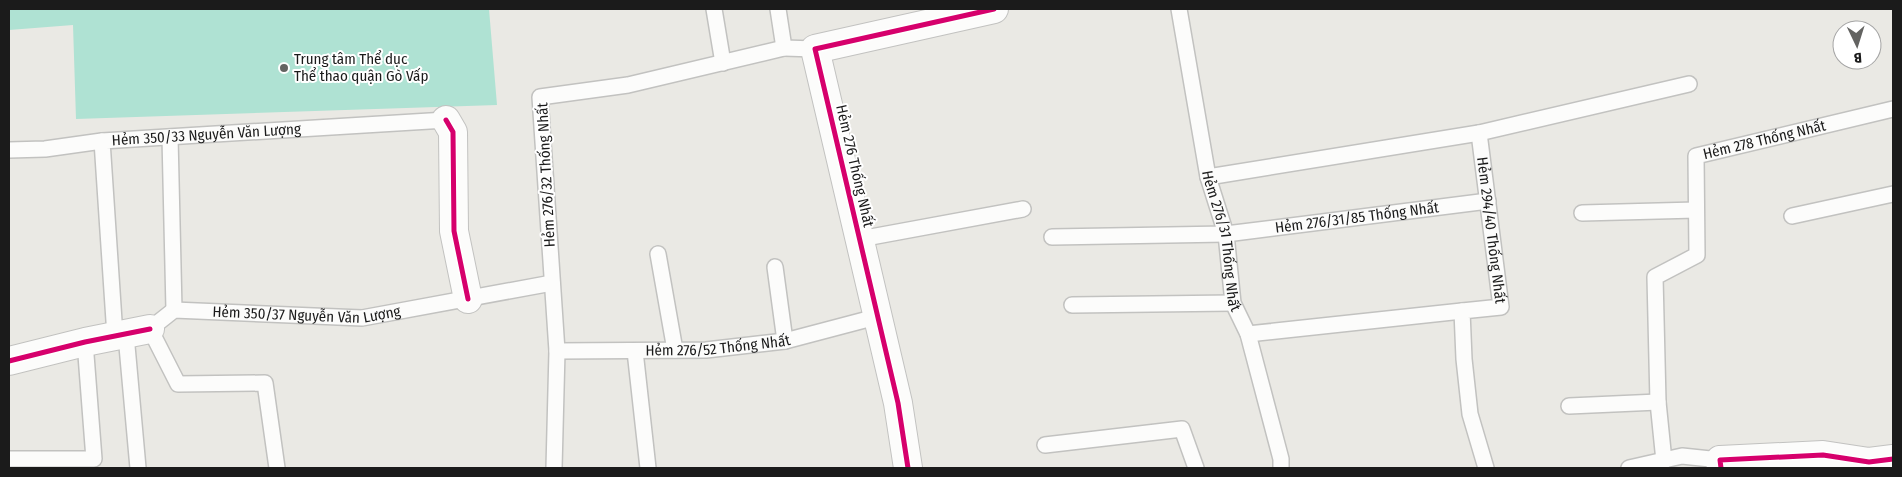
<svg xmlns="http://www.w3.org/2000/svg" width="1902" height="477" font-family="'Fira Sans Condensed',sans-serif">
  <rect width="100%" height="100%" fill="#eae9e4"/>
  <path fill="#afe2d3" d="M9,9H489L497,105L76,119L73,25L9,30Z"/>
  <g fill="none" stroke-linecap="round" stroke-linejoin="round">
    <g stroke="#c2c2c0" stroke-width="18">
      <g id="service">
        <path d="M714,9L723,63"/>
        <path d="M778,9L784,48L815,49"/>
        <path id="s1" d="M1179,9L1208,177L1226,234L1233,303L1248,334L1281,459V468"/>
        <path id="s2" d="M1479,133L1501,307L1462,311L1464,359L1470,414L1486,468"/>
        <path d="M170,137L174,310"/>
        <path d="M9,150L45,149L102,141"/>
        <path d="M1208,177L1479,133L1689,84"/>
        <path d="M1582,213L1696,210"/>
        <path d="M1792,216L1893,194"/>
        <path id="s3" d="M1052,237L1226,234L1488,201"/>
        <path d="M860,239L1023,209"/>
        <path d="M658,254L675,350"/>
        <path d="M775,267L785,341"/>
        <path d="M1072,305L1233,303"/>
        <path d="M1248,334L1462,311"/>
        <path d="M126,335L138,468"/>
        <path id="s4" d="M115,336L102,141L446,120"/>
        <path id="s5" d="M557,351L706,350L785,341L876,317"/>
        <path d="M635,351L648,468"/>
        <path d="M1569,406L1658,402"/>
        <path d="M1045,445L1182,429L1196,468"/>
        <path d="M9,459H94L85,342"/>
        <path id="s6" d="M1664,461L1658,402L1655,277L1697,255L1696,156L1893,109"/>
        <path id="s7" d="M277,468L265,383L178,384L150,329L174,310L362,318L552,283"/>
        <path d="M554,468L557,351L540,97L628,85L784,48"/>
        <path d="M1629,468L1682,456L1720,460"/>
      </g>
    </g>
    <g stroke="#c2c2c0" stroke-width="30">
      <path id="minor" d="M446,120L453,132L454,231L468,299
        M9,361L85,342L150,329
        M908,468L898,403L815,49L994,9
        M1721,468L1720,460L1823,455L1869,462L1893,459"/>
    </g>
    <use href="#service" stroke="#fcfcfb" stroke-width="15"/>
    <use href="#minor" stroke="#fcfcfb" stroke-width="28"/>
    <g stroke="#fff" stroke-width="8">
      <path id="cycleway" d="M446,120L453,132L454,231L468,299
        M9,361L85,342L150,329
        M908,468L898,403L815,49L994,9
        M1721,468L1720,460L1823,455L1869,462L1893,459"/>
    </g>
    <use href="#cycleway" stroke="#d6006c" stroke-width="5"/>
  </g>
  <circle fill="#636361" stroke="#fff" stroke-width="2" cx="284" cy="68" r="5"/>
  <g text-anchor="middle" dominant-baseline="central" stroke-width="4" stroke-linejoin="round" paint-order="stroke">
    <g font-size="15" fill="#1b1b1b" stroke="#fff" text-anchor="start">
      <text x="294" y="59">Trung tâm Thể dục<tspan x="294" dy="17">Thể thao quận Gò Vấp</tspan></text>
    </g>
    <g font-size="15" fill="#1b1b1b" stroke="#fff">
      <text stroke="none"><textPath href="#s4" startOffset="300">Hẻm 350/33 Nguyễn Văn Lượng</textPath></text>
      <text stroke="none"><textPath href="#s6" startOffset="401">Hẻm 278 Thống Nhất</textPath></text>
      <text transform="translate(855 166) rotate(77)">Hẻm 276 Thống Nhất</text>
      <text transform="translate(546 175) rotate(-93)">Hẻm 276/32 Thống Nhất</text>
      <text stroke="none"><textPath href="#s3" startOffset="306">Hẻm 276/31/85 Thống Nhất</textPath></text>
      <text stroke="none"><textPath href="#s2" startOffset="98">Hẻm 294/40 Thống Nhất</textPath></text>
      <text stroke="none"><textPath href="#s1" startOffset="236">Hẻm 276/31 Thống Nhất</textPath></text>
      <text stroke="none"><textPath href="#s7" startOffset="398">Hẻm 350/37 Nguyễn Văn Lượng</textPath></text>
      <text stroke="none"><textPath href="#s5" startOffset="161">Hẻm 276/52 Thống Nhất</textPath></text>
    </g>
  </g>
  <rect width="1902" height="477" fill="none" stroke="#1b1b1b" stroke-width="20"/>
  <g transform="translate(1857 45) rotate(176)"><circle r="24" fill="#ffffff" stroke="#a4a4a4"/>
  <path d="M0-4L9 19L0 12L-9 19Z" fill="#636361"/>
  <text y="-8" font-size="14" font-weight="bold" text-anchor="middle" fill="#1b1b1b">B</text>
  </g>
</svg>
